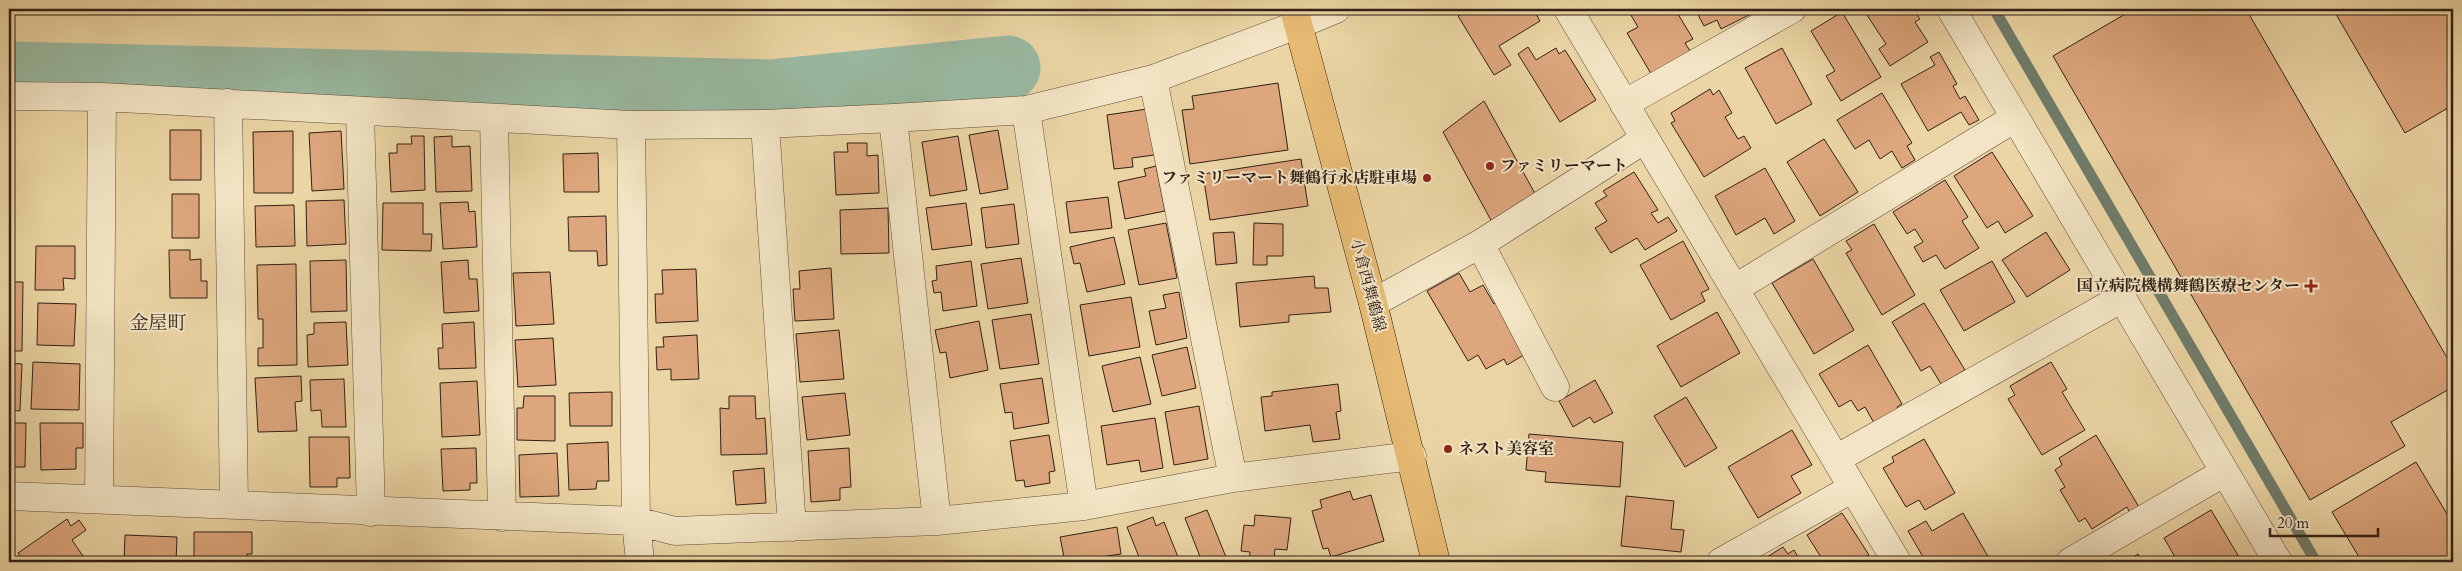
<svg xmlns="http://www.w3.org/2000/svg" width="2462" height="571" font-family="Cardo,'Noto Serif JP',serif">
  <rect width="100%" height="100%" fill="#ebd5a4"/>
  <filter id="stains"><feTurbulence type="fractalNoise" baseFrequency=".004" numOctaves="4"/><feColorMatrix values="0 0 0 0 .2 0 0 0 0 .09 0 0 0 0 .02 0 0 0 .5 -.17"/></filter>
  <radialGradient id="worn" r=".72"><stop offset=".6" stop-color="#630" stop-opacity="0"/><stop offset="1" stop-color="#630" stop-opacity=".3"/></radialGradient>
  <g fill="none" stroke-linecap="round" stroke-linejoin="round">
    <path stroke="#6f7c6a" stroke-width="11" d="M1994,9L2316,562"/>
    <path stroke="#99b9a1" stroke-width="65" d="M9,74L769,92L1008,68"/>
  </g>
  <path fill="#dda67c" stroke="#312017" d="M1470,9H1541L1535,12L1540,21L1499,46L1511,65L1494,75L1458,16Z
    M1634,9H1675L1693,39L1685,43L1692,54L1653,77L1627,33L1638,27L1629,12Z
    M1695,9H1758L1759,10L1721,29L1717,20L1704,26Z
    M1863,9H1913L1920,19L1915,22L1928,42L1890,66L1879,49L1886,44Z
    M2134,9H2246L2453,368V387L2391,422L2405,446L2310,500L2053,56Z
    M2333,9H2453V105L2405,133Z
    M1842,12L1881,77L1841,101L1826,76L1835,71L1811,31Z
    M1528,47L1536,60L1556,48L1559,54L1565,50L1596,100L1560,122L1518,54Z
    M1782,48L1812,104L1776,124L1745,68Z
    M1939,52L1957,84L1953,86L1960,99L1965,96L1979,120L1969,125L1961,112L1928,131L1901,84L1935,65L1930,57Z
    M1278,83L1288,150L1190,164L1182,110L1194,109L1192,96Z
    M1710,89L1713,95L1719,90L1732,113L1725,117L1738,139L1744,136L1751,148L1704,177L1671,123L1675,121L1671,113Z
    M1882,93L1912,143L1907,146L1915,160L1902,168L1892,151L1880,159L1869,140L1855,149L1837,120Z
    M1484,101L1538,199L1493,224L1443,132Z
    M1147,109L1154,155L1132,158L1133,167L1114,169L1107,115Z
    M170,130H201V180H170Z
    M998,130L1008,189L980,194L969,135Z
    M293,131V193H254L253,132Z
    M341,131L344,189L312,191L309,133Z
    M411,136H424L425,190L391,192L389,153H397V144H412Z
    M452,136V147L470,146L472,191L436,192L434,137Z
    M958,136L967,190L930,196L922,142Z
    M1824,139L1858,192L1820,216L1787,162Z
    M847,143H867V156L878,155L879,193L836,195L834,152H848Z
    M1992,152L2033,216L2005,233L1998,221L1987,228L1954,176Z
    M598,153L599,192H564L563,154Z
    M1301,159L1308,206L1210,220L1203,174Z
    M1156,166L1165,211L1125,219L1118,182L1146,176L1144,169Z
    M1765,168L1795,221L1774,234L1765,218L1736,235L1715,196Z
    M1634,172L1658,210L1651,213L1658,223L1668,217L1677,231L1645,250L1637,238L1611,253L1595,228L1607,221L1595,203L1607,196L1603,191Z
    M1945,180L1968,217L1962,221L1979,248L1945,269L1936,255L1923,262L1914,247L1923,242L1915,229L1907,234L1893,212Z
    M172,194H199V238H172Z
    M1108,197L1112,228L1070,233L1066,202Z
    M344,200L346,244L307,246L306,201Z
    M468,202L469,212L475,211L477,247L443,249L440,203Z
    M383,203H423V234H432L431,251L382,250Z
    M966,203L972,245L932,250L926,208Z
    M1014,204L1019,244L986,248L981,208Z
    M294,205L295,246L256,247L255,206Z
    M888,208L889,253L841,254L840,210Z
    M606,216L607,265L598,266L597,251H569L568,217Z
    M1166,223L1177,278L1139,285L1128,230Z
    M1254,223L1283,224V256H1267V265H1253Z
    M1874,224L1915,295L1882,315L1846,253L1852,250L1846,241Z
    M1234,232L1237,263L1216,265L1213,233Z
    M2046,232L2070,270L2027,297L2002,260Z
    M1114,237L1125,284L1087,292L1080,263L1074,264L1070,247Z
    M1683,241L1709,289L1701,293L1705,301L1671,320L1640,265Z
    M36,246H75V279L63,278L64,290H35Z
    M169,250H190V260L201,259V281H207V298H170Z
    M1021,258L1028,303L988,309L981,264Z
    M1813,259L1854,330L1814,354L1772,283Z
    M346,260L347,311L311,312L310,261Z
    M468,260L469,279H477L479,311L444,313L441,262Z
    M971,261L977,306L943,311L941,292L934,293L932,281L937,280L936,266Z
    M1992,261L2015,302L1964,331L1940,290Z
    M296,264L297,365L258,366V348H263V319H258L257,265Z
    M831,268L834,319L795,321L793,289H800L799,271Z
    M696,269L698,321L656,323L655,294H663L662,270Z
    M550,272L554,324L516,326L513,273Z
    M1459,273L1470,292L1483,285L1494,304L1499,300L1529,352L1507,365L1504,359L1486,369L1478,355L1468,361L1427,291Z
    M1314,276L1315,288H1328L1331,312L1289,315V322L1240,327L1236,283Z
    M9,282H23L22,351H9Z
    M1179,292L1187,338L1156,345L1149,311L1166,308L1163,295Z
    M1131,297L1140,347L1089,356L1080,305Z
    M38,303L76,304L74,346L37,345Z
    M1924,303L1965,370L1941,384L1930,366L1921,371L1892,322Z
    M1717,312L1740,353L1681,387L1657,346Z
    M1031,314L1039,364L1000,369L992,320Z
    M979,321L988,370L950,378L946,352L940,353L935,330Z
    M346,322L348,365L308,367L307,335L314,334V323Z
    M474,322L476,368L439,369L438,348H443L442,324Z
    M839,330L844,379L800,382L796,334Z
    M697,335L699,379L671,380V369L657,370L656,347H664L663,337Z
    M553,338L556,385L518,387L515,340Z
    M1868,345L1902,404L1897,407L1898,410L1874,423L1865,407L1858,411L1851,400L1839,407L1819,374Z
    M1187,347L1196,388L1162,396L1152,355Z
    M1140,357L1151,404L1113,412L1102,366Z
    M33,362L80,364L79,410L31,409Z
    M2051,362L2067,389L2062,392L2085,430L2042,455L2008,399L2015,395L2010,386Z
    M9,363L22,364L20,411L9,410Z
    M301,376L302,401L295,402L297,431L258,432L255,378Z
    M1042,378L1049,423L1014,429L1012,412L1005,413L1000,384Z
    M344,379L346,427H322L321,410L311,411L310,380Z
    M1595,380L1613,413L1594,423L1590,417L1573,427L1559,401Z
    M477,381L480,435L442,437L440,383Z
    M1338,384L1341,411L1336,412L1340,439L1313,442L1310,425L1265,431L1261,397L1272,396V392Z
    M612,392V426H570L569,393Z
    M845,393L850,435L807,440L802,397Z
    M524,396H555V441L517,440V408H523Z
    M729,396H755L756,419L765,418L767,454L721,455L720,408L729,409Z
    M1686,397L1717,448L1685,467L1654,416Z
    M1199,406L1208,459L1174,465L1165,412Z
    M1155,418L1163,468L1141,472L1139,460L1107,465L1101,426Z
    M9,423H26L25,467H9Z
    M40,423H83V448H76V469L41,470Z
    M1792,430L1812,465L1791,476L1801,493L1758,518L1728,467Z
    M1529,434L1623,442L1620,487L1545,482L1546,472L1526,470Z
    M1049,435L1055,471L1049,472L1050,483L1025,487L1024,480L1016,481L1010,441Z
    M2096,435L2139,507L2130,513L2127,507L2092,529L2085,518L2079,522L2060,490L2065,487L2055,470L2062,465L2059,458Z
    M309,437H349L350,478H337V487H310Z
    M1924,439L1955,493L1925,510L1919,500L1906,507L1883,468L1894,462L1892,457Z
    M608,442L609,481H597L596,489L569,490L567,444Z
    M476,448L477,483H470V490L443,491L441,449Z
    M849,448L851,487L840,488V500L811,502L808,451Z
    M557,453L559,496L520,497L519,455Z
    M2416,462L2453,524V562H2362L2332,512Z
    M764,468L766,503L736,505L733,471Z
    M1350,491L1353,500L1371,495L1384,541L1331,557L1328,548L1323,549L1312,511L1322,508L1320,500Z
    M1626,496L1674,501L1671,529L1684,530L1681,552L1621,546Z
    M1207,510L1228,562H1202L1185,518Z
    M2211,510L2242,562H2178L2164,538Z
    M1842,513L1869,555L1860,560L1861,562H1824L1807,535Z
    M1963,513L1990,560L1986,562H1926L1908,531L1926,521L1932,531Z
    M1255,515L1291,518L1287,550L1275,549L1274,562H1249L1250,552L1241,551L1244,525L1254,526Z
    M1153,517L1156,526L1164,522L1180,562H1141L1127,527Z
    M67,519L71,526L79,520L86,530L72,540L87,562H25L18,553Z
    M1117,527L1121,554L1065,562L1060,537Z
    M194,532H252V554H247V562H194Z
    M125,535L177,537L176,562H124Z
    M1783,547L1788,554L1794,550L1801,562H1759Z
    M2138,554L2142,562H2125Z"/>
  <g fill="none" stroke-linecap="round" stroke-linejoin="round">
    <g stroke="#604d3a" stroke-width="29">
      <path id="minor" d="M1568,9L1897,562
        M1951,9L2278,562
        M1153,79L1233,478
        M9,96L102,97L631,125L765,124L893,118L1026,110L1153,79L1297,25
        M228,103L234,503
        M1624,104L1792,9
        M1026,110L1084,506
        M360,112L371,512
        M494,118L502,517
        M893,118L937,521
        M765,124L792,527
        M631,125L636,521L640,562
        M1480,244L1555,387
        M1734,289L2015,118
        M1373,303L1480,244L1645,139
        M1836,459L2122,298
        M9,496L636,521L675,531L937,521L1084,506L1233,478L1412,456
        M99,499L102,97
        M1721,562L1853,488
        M2070,562L2225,472"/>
    </g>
    <g stroke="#604d3a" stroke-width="29">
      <path id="tertiary" d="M1297,25L1336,9"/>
    </g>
    <g stroke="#312017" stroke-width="29">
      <path id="primary" d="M1294,9L1373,303L1436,562"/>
    </g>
    <use href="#minor" stroke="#f2e4c4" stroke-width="28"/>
    <use href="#tertiary" stroke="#f2e4c4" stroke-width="28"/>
    <use href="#primary" stroke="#e6ba72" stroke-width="28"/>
  </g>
  <g fill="#8f2418" stroke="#f2e4c4" stroke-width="2">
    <circle cx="1490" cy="166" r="5"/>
    <circle cx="1427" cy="178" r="5"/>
    <path d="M2308.5 278.5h5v5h5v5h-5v5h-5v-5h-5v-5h5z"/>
    <circle cx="1448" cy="449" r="5"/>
  </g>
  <g text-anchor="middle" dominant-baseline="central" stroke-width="4" stroke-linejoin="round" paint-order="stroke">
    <g font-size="16" font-weight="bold" fill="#312017" stroke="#f2e4c4" text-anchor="start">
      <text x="1500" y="166">ファミリーマート</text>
      <text x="1417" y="178" text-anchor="end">ファミリーマート舞鶴行永店駐車場</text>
      <text x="2300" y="286" text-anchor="end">国立病院機構舞鶴医療センター</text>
      <text x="1458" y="449">ネスト美容室</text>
    </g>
    <g font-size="16" fill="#312017" stroke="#f2e4c4">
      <text transform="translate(1368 285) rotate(75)">小倉西舞鶴線</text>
    </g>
    <g font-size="19" fill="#312017" stroke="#f2e4c4">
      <text x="158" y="323">金屋町</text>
    </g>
  </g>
  <rect width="2462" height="571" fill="none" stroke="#ebd5a4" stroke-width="30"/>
  <rect x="10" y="10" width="2442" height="551" fill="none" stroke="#312017" stroke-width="2.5"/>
  <rect x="15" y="15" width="2432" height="541" fill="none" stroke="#312017"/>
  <path d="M2270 528v8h108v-8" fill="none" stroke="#312017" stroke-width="2.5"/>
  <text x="2277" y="528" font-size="15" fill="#312017" stroke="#f2e4c4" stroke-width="4" paint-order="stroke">20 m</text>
  <rect width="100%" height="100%" filter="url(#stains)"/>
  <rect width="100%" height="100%" fill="url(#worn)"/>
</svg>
